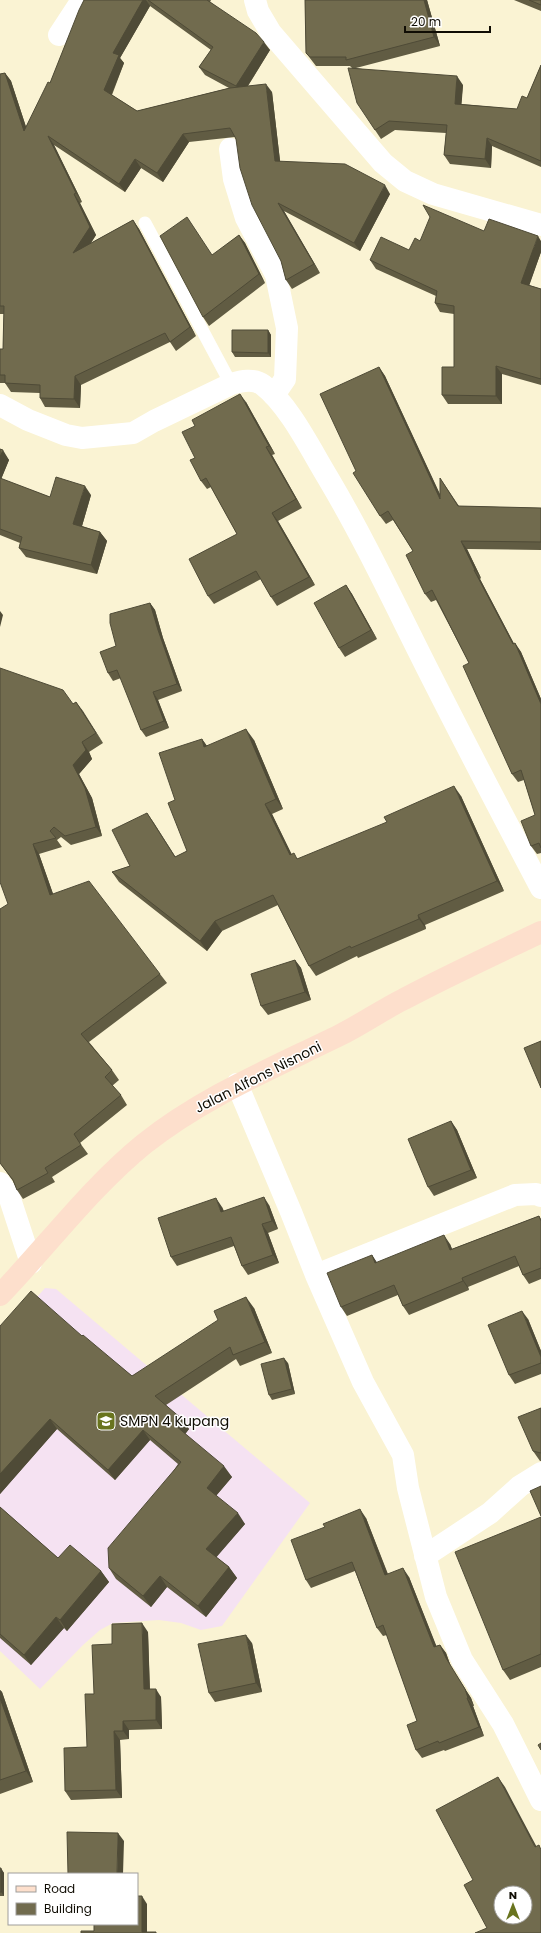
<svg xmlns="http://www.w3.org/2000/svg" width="541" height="1933" font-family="Poppins,sans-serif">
  <rect width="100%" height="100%" fill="#faf3d3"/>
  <path fill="#f5e2f2" d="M45,1288L56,1289L310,1503L222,1626L201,1630L181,1623L159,1620L113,1623L100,1630L83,1645L40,1689L0,1651V1339Z"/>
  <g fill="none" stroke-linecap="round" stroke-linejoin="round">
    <path stroke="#fff" stroke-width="13" d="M145,223L231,384"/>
    <path stroke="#fff" stroke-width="22" d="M255,0L258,11L271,33L383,163L405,181L433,194L541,225
      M59,35L82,0
      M230,149L234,179L246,218L276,275L287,328L285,379L274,395
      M237,1084L291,1212L316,1275L363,1382L403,1455L408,1488L436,1597L462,1660L503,1724L541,1800
      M0,1183L9,1196L31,1263
      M316,1275L515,1195L536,1194L541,1196
      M425,1556L490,1513L520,1486L541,1473"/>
    <path stroke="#fff" stroke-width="22" d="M0,405L28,420L66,435L82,438L133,433L154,421L231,384C241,381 254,378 263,385C289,405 311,450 328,478C366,542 397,609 431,676C467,747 504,818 541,888"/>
    <path stroke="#fddfcc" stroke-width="22" d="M0,1295C48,1245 90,1188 144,1144C203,1097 273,1068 340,1035C362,1024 382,1010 404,999C449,975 495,954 541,932"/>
  </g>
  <path fill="#615c43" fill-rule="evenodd" d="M84,0H211L210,2L270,50L248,86L272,92L280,161L390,194L360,251L284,211L320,273L292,289L286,280L281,261L235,137L189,142L163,182L141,168L125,192L54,145L82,202L80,203L96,235L91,243L133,220L139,229L196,336L176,351L170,342L81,385L80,408L45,407L40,398V393L11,392L5,383H0V349H3L4,314H0V74L5,73L11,81L26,127L50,83ZM150,6L211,50L199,67L205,75L229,88L137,111L112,95L124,63L120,58Z
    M305,0H427L440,46L356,68L463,85L461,104L517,109L527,98L541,65V167L492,146L491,168L450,164L444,155L446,133L395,130L381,139L375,130L352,68L350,66H316L306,53Z
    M514,0H541V11Z
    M484,231L541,252L529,285L541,289V385L502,374V404H448L442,395L454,367V314L440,312L435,303L436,296L376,269L370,260L409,250L420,241Z
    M239,235L245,243L265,283L209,326L203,317L213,255Z
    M268,330L271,335V357H235L232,352Z
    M379,367L385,376L440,495V478L459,506L541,508V550L467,549L481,578L480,579L514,644L515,643L521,652L541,699V853L537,854L531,846L535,815L524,780L518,782L512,774L469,663L436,600L431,602L425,594L413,551L393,520L386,524L380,516L356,471Z
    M246,402L275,454L272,455L302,508L278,521L315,585L277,606L271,597L261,579L214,604L208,596L237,534L211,487L207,489L201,481L195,458Z
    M0,449L9,460L1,479L50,497L91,495L82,526L100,532L107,541L97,574L26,557L19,548L20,543L0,535Z
    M346,585L352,594L377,639L345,657L339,648Z
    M150,603L155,610L163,638L182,691L158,700L169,728L146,737L141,730L121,678L113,681L108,673L116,646Z
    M76,702L103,743L89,752L92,759L79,774L92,798L102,836L71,845L61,837L57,840L62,847L39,854L53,894L160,974L167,983L89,1042L112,1070L119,1080L112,1086L121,1095L127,1105L80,1143L88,1154L52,1177L55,1182L23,1199L17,1190L13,1181L0,1163L8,904L73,704Z
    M202,739L207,746L254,740L283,809L272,814L291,854L298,859L461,796L504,891L425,925L426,929L358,958L357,956L316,976L309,966L278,905L222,931L207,951L119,882L112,872L130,866L147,813L175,857L187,851L175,800Z
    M295,960L301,968L311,1000L268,1015L261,1006Z
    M451,1121L457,1130L477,1178L434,1196L428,1187Z
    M269,1205L278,1229L268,1233L279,1263L248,1275L242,1266L234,1246L177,1266L171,1257L222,1207L224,1211Z
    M539,1216L541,1219V1279L529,1284L523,1275L519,1266L468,1287L469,1290L409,1315L403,1306L398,1295L347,1316L341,1307L372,1255L377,1263L450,1244L452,1249Z
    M254,1308L272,1353L240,1366L236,1359L166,1405L189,1429L185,1434L232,1477L216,1496L245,1524L216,1557L229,1567L237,1578L206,1617L167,1587L151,1607L116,1579L109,1568L178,1464L150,1440L115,1480L57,1429L0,1494V1326L82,1336L132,1376Z
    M528,1319L541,1351V1374L515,1384L509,1375Z
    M288,1363L295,1394L272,1400L269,1395Z
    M541,1408V1461H540L533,1451Z
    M0,1507L58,1558L101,1571L109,1582L67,1631L64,1628L31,1665L0,1638Z
    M541,1517V1667L510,1680L503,1670Z
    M366,1518L388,1574L409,1577L436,1646L440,1645L446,1653L451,1667L471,1698L474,1706H473L484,1736L445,1751L444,1750L422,1758L416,1750L417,1721L387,1635L383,1636L377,1628L355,1571L311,1588L306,1580Z
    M148,1632L150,1689L161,1697L162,1729L129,1730V1739L120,1740L122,1798L71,1800L65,1791L87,1747L94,1694L112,1644Z
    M252,1643L262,1692L215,1702L209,1693Z
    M0,1690L2,1692L33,1782L0,1794Z
    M0,1868L4,1873V1896H0Z"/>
  <path fill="#4f4b37" d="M143,0H146L150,6L120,58L124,63L110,98L104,90L113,53Z
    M424,0H427L440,46L434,37Z
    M264,42L270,50L242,95L236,86Z
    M5,73L11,81L30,139L24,131Z
    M457,76L463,85L461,112L455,104Z
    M266,84L272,92L281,169L275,161Z
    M183,134L189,142L163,182L157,173Z
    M48,136L54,145L82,202L76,193Z
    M487,138L492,146L491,168L485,159Z
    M135,159L141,168L125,192L119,184Z
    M385,185L390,194L360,251L354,243Z
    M74,194L80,203L96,235L79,261L73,253Z
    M278,203L284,211L320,273L314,264Z
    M133,220L139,229L196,336L190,327Z
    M239,235L245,243L265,283L259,274Z
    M538,236L541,241V252L527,292L521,283Z
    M268,330L271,335V357L268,353Z
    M496,366L502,374V404L496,396Z
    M379,367L385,376L446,507L440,499Z
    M75,376L81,385L80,408L74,399Z
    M240,394L246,402L275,454L269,446Z
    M266,447L272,455L302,508L296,499Z
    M3,450L9,460L0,482V457Z
    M85,486L91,495L80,533L73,524Z
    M272,513L278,521L315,585L309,577Z
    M100,532L107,541L97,574L91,565Z
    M461,541L467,549L481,578L475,570Z
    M474,570L480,579L519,653L513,644Z
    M346,585L352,594L377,639L371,630Z
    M150,603L155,610L163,638L182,691L177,684L158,630Z
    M0,611L3,615L0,627Z
    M515,643L521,652L541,699V704Z
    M153,692L158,700L169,728L164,721Z
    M76,702L83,711L103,743L96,733Z
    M246,729L254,740L283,809L276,799Z
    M202,739L209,749L204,747Z
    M82,742L89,752L92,759L79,774L92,798L102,836L96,827L73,765Z
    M454,786L461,796L504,891L497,881Z
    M265,804L272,814L297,865L290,855Z
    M147,813L154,823L182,867L175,857Z
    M33,844L39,854L57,905L50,895Z
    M418,915L425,925L426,929L419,919Z
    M215,921L222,931L207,951L200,941Z
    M295,960L301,968L311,1000L305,992Z
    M451,1121L457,1130L477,1178L471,1170Z
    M264,1197L269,1205L278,1229L272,1221Z
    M216,1198L222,1207L227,1221L221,1212Z
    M262,1224L268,1233L279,1263L273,1255Z
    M444,1235L450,1244L456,1259L450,1250Z
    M372,1255L378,1264L375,1263Z
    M462,1278L468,1287L469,1290L463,1281Z
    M246,1297L254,1308L272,1353L265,1342Z
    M522,1311L528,1319L541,1351V1357Z
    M284,1358L288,1363L295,1394L292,1389Z
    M50,1419L57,1429L0,1494V1474Z
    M182,1419L189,1429L183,1437L176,1426Z
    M143,1430L150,1440L115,1480L108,1470Z
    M224,1466L232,1477L214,1498L207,1488Z
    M360,1509L366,1518L391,1583L385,1575Z
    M238,1513L245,1524L214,1560L206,1549Z
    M229,1567L237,1578L206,1617L198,1606Z
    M403,1568L409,1577L440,1655L434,1647Z
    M101,1571L109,1582L67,1631L60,1620Z
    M160,1576L167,1587L151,1607L143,1596Z
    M56,1617L64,1628L31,1665L24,1655Z
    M142,1623L148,1632L150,1697L144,1689Z
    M246,1635L252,1643L262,1692L256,1683Z
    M440,1645L446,1653L451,1667L471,1698L474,1706L468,1698L446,1658Z
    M156,1689L161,1697L162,1729L156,1720Z
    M0,1690L2,1692L33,1782L26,1771L0,1698Z
    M467,1698L473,1706L484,1736L479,1727Z
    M123,1721L129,1730V1739L123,1731Z
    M114,1731L120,1740L122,1798L116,1790Z
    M498,1777L505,1787L541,1855L535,1847Z
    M118,1833L124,1841L123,1874H117Z
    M1,1868L4,1873V1896L1,1892Z
    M142,1896L147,1904V1933L142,1932Z"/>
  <path fill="#716b4e" stroke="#4f4b37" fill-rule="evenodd" d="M84,0H143L113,53L119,55L104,90L137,111L230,88L266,84L275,161L345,164L385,185L354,243L278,203L314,264L286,280L281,261L252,205L240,168L236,139L230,128L183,134L157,173L135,159L119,184L48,136L76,193L74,194L90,227L73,253L133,220L190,327L170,342L165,333L75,376L74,399L40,398V385L5,383V375H0V349H3L4,306H0V74L5,73L24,131L48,82L50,83L79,10Z
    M148,0H207L256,33L264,42L236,86L199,67L213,47Z
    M305,0H424L434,37L346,60V57H310L306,53Z
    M529,0H541V5Z
    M541,65V161L487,138L485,159L444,155L447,125L389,121L375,130L357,103L348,68L457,76L455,104L517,109L522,96L527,98Z
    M423,205L484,231L489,219L538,236L521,283L541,289V379L496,366V396L442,395V367H454V306L435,303L437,291L370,260L381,237L409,250L415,238L420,241L430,217Z
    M187,217L212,255L239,235L259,274L203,317L160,236Z
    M232,330H268V353L232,352Z
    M379,367L440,499V478L458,506L541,508V542L461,541L475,570H474L513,644L515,643L541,704V848L539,843L531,846L521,821L535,815L521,770L512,774L463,666L469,663L432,590L425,594L406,555L413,551L388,511L380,516L353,473L356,471L320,394Z
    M240,394L269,446L266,447L296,499L272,513L309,577L271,597L256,571L208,596L189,559L237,534L206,478L201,481L190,460L195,458L182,432L195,426L192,420Z
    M0,449L3,450L0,457Z
    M56,477L85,486L73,524L100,532L91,565L19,548L22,537L0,529V478L50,497Z
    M346,585L371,630L339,648L314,603Z
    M150,603L158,630L177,684L153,692L164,721L141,730L117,670L108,673L100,652L116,646L110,623V614Z
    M0,668L63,690L73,704L76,702L96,733L82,742L86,750L73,765L85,788L96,827L65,836L54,827L50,831L56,838L33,844L50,895L89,881L160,974L81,1034L112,1070L105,1077L121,1095L74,1134L81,1145L45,1168L48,1173L17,1190L13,1180L0,1163V909L8,904L0,882Z
    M246,729L276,799L265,804L290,855L294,853L297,859L387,822L384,817L454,786L497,881L418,915L419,919L351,948L350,946L309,966L273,895L215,921L200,941L112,872L130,866L112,830L147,813L175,857L187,851L168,803L175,800L159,753L202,739L204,747Z
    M295,960L305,992L261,1006L251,974Z
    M541,1041V1088L524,1048Z
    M451,1121L471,1170L428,1187L408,1139Z
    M264,1197L272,1221L262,1224L273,1255L242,1266L231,1237L171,1257L158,1218L216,1198L221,1212Z
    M539,1216L541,1221V1268L523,1275L515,1256L462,1278L463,1281L403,1306L394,1285L341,1307L327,1273L372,1255L375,1263L444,1235L450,1250Z
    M31,1291L82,1336L83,1335L132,1376L218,1320L214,1311L246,1297L265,1342L233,1355L230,1347L155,1396L182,1419L176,1426L224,1466L207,1488L238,1513L206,1549L229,1567L198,1606L160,1576L143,1596L109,1568L108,1548L181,1462L143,1430L108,1470L50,1419L0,1474V1326Z
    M522,1311L541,1357V1363L509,1375L488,1325Z
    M284,1358L292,1389L269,1395L261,1364Z
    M541,1408V1453L533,1451L518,1417Z
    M541,1486V1516L530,1491Z
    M0,1507L58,1558L70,1545L101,1571L60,1620L56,1617L24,1655L0,1634Z
    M360,1509L385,1575L403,1568L434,1647L440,1645L446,1658L465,1689L468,1698H467L479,1727L439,1743L438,1741L416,1750L407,1725L417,1721L383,1625L377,1628L352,1562L306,1580L291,1540L325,1527L323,1524Z
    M541,1517V1654L503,1670L455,1552Z
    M142,1623L144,1689H156V1720L123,1721V1731H114L116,1790L65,1791L64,1748L87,1747L85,1694H94L92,1645L112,1644V1624Z
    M246,1635L256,1683L209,1693L198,1644Z
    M0,1698L26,1771L0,1780Z
    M541,1743V1750L538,1745Z
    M498,1777L535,1847L539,1845L541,1850V1933H475L487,1928L464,1885L473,1880L436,1810ZM501,1893H525V1917H501Z
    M67,1832L118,1833L117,1874H68Z
    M0,1868H1V1892H0Z
    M137,1896H142V1932H156V1933H81V1931H94V1924H137Z"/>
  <defs>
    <g id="school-square" transform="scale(1)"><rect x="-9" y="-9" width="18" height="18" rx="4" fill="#69741e" stroke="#fff"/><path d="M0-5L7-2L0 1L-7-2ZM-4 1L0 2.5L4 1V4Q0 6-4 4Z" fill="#fff"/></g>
  </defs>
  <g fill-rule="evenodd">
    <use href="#school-square" x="106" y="1421"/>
  </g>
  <g text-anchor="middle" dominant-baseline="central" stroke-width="3" stroke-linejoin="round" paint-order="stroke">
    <g font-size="14" fill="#100d04" stroke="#fff">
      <text transform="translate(258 1077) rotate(-27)">Jalan Alfons Nisnoni</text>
    </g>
    <g font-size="14" fill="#100d04" stroke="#fff" text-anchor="start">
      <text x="120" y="1421">SMPN 4 Kupang</text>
    </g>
  </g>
  <rect x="8" y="1873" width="130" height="52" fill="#ffffff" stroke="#9f9e9b"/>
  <rect x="16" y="1886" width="20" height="6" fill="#fddfcc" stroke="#9f9e9b"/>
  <text x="44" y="1893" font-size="12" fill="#100d04">Road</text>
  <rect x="16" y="1903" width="20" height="12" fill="#716b4e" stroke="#9f9e9b"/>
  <text x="44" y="1913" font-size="12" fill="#100d04">Building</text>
  <g transform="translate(513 1905)"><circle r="19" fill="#ffffff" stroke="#9f9e9b"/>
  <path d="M0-3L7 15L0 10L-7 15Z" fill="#69741e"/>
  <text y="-6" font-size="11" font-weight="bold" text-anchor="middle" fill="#100d04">N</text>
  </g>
  <path d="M405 26v6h85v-6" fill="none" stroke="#100d04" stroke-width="2"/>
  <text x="411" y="26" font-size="12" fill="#100d04" stroke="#ffffff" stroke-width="3" paint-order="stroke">20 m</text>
</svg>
